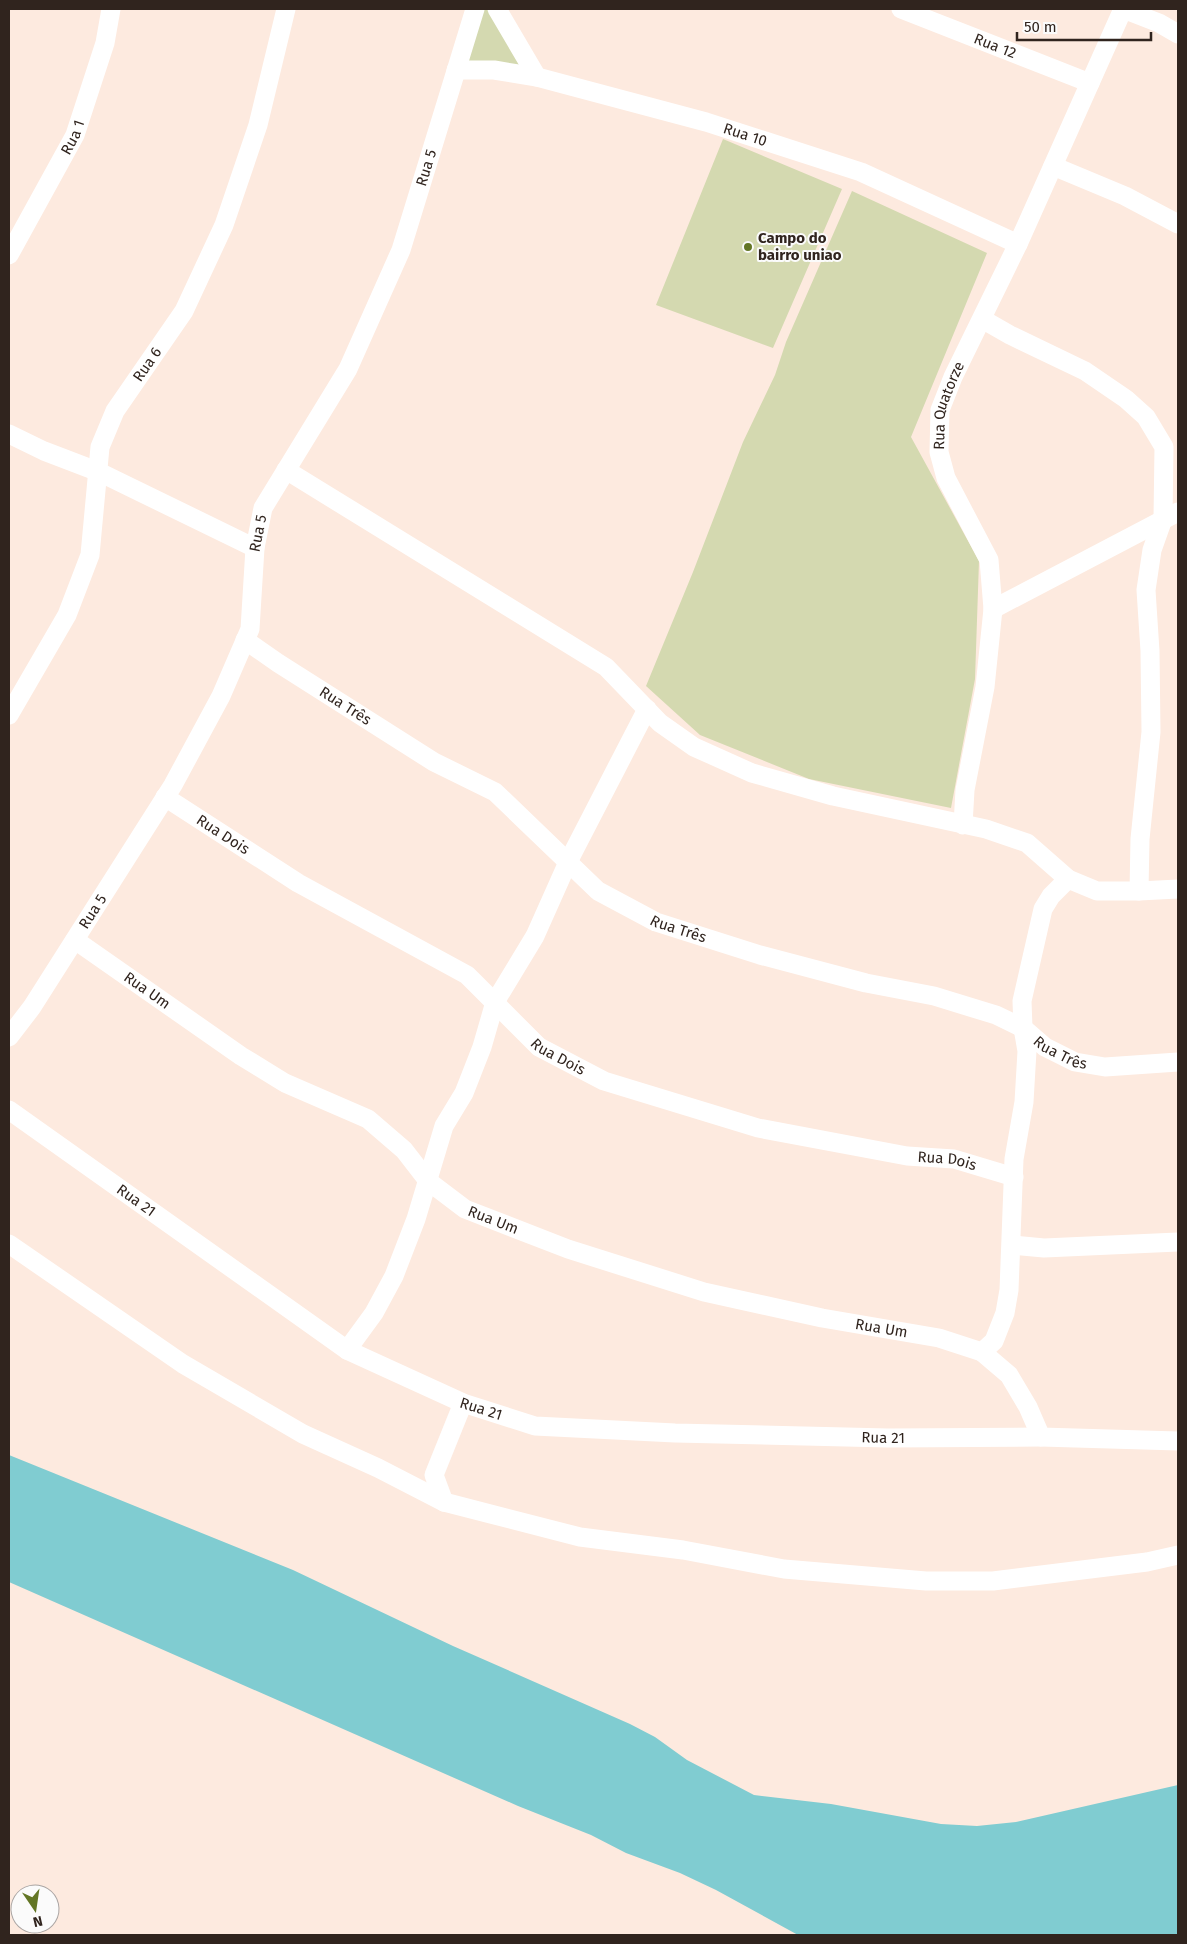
<svg xmlns="http://www.w3.org/2000/svg" width="1187" height="1944" font-family="'Fira Sans',sans-serif">
  <rect width="100%" height="100%" fill="#fdeadf"/>
  <path fill="#d4d9b0" d="M480,9H492L529,70L461,66Z
    M723,139L842,189L773,348L656,305Z
    M852,191L987,253L911,437L979,561L975,679L951,808L809,779L700,735L646,686L693,572L743,442L775,375L786,342Z"/>
  <path fill="#80ccd1" d="M9,1455L293,1570L453,1646L630,1724L655,1737L687,1760L754,1795L831,1804L941,1824L977,1826L1016,1822L1178,1785V1935H798L716,1890L680,1873L626,1853L591,1835L518,1806L9,1582Z"/>
  <g fill="none" stroke-linecap="round" stroke-linejoin="round">
    <g stroke="#fff" stroke-width="19">
      <path id="s1" d="M497,9L537,77L706,122L861,172L1018,244"/>
      <path id="s2" d="M901,9L1090,83"/>
      <path d="M456,70H494L537,77"/>
      <path d="M1053,166L1125,196L1178,224"/>
      <path id="s3" d="M9,255L75,135L105,43L111,9"/>
      <path d="M982,319L1010,335L1085,371L1126,399L1146,417L1164,447L1163,519L1152,550L1146,590L1150,651L1151,732L1140,839L1139,891L1178,889"/>
      <path d="M9,434L44,451L99,472L255,548"/>
      <path d="M286,470L606,667L660,723L694,747L752,773L833,796L986,829L1027,843L1068,879L1051,896L1043,909L1022,1001L1023,1028L1027,1051L1024,1102L1014,1159L1009,1290L1005,1313L994,1341L982,1352L1009,1375L1028,1407L1041,1437L1178,1441"/>
      <path d="M993,609L1178,512"/>
      <path id="s4" d="M245,640L278,663L434,762L495,792L598,891L656,922L760,955L866,983L934,996L996,1015L1023,1028L1045,1047L1075,1062L1105,1067L1178,1062"/>
      <path id="s5" d="M9,715L67,615L90,555L100,447L115,411L184,311L224,225L258,125L286,9"/>
      <path id="s6" d="M165,797L298,883L467,975L539,1047L604,1081L758,1128L907,1156L954,1159L1014,1177"/>
      <path id="s7" d="M963,825L965,790L985,687L993,609L989,560L946,478L939,452L940,410L953,377L1018,244L1123,9L1159,23L1178,34"/>
      <path d="M1068,879L1097,891H1139"/>
      <path id="s8" d="M75,940L241,1056L285,1083L368,1119L404,1150L428,1181L465,1209L568,1249L704,1292L822,1318L939,1338L982,1352"/>
      <path id="s9" d="M9,1037L32,1007L173,785L221,696L250,629L255,548L263,508L348,369L401,250L475,9"/>
      <path id="s10" d="M9,1110L347,1350L463,1403L535,1426L675,1433L888,1438L1041,1437"/>
      <path d="M9,1244L183,1364L303,1434L378,1468L444,1502L580,1537L683,1550L784,1569L926,1581H993L1147,1562L1178,1555"/>
      <path d="M1012,1245L1044,1248L1178,1242"/>
      <path d="M347,1350L374,1313L394,1276L416,1219L444,1126L464,1093L482,1047L495,1002L535,936L568,862L647,709"/>
      <path d="M444,1502L434,1475L463,1403"/>
    </g>
  </g>
  <circle fill="#637625" stroke="#fbfbfb" stroke-width="2" cx="748" cy="247" r="5"/>
  <g text-anchor="middle" dominant-baseline="central" stroke-width="4" stroke-linejoin="round" paint-order="stroke">
    <g font-size="15" fill="#30241e" stroke="#fbfbfb">
      <text stroke="none"><textPath href="#s2" startOffset="101">Rua 12</textPath></text>
      <text stroke="none"><textPath href="#s1" startOffset="295">Rua 10</textPath></text>
      <text stroke="none"><textPath href="#s3" startOffset="134">Rua 1</textPath></text>
      <text stroke="none"><textPath href="#s9" startOffset="976">Rua 5</textPath></text>
      <text stroke="none"><textPath href="#s5" startOffset="384">Rua 6</textPath></text>
      <text stroke="none"><textPath href="#s7" startOffset="435">Rua Quatorze</textPath></text>
      <text stroke="none"><textPath href="#s9" startOffset="571">Rua 5</textPath></text>
      <text stroke="none"><textPath href="#s4" startOffset="120">Rua Três</textPath></text>
      <text stroke="none"><textPath href="#s6" startOffset="69">Rua Dois</textPath></text>
      <text stroke="none"><textPath href="#s9" startOffset="151">Rua 5</textPath></text>
      <text stroke="none"><textPath href="#s4" startOffset="525">Rua Três</textPath></text>
      <text stroke="none"><textPath href="#s8" startOffset="88">Rua Um</textPath></text>
      <text stroke="none"><textPath href="#s4" startOffset="930">Rua Três</textPath></text>
      <text stroke="none"><textPath href="#s6" startOffset="474">Rua Dois</textPath></text>
      <text stroke="none"><textPath href="#s6" startOffset="879">Rua Dois</textPath></text>
      <text stroke="none"><textPath href="#s10" startOffset="156">Rua 21</textPath></text>
      <text stroke="none"><textPath href="#s8" startOffset="508">Rua Um</textPath></text>
      <text stroke="none"><textPath href="#s8" startOffset="912">Rua Um</textPath></text>
      <text stroke="none"><textPath href="#s10" startOffset="561">Rua 21</textPath></text>
      <text stroke="none"><textPath href="#s10" startOffset="966">Rua 21</textPath></text>
    </g>
    <g font-size="15" font-weight="bold" fill="#30241e" stroke="#fbfbfb" text-anchor="start">
      <text x="758" y="238">Campo do<tspan x="758" dy="17">bairro uniao</tspan></text>
    </g>
  </g>
  <rect width="1187" height="1944" fill="none" stroke="#30241e" stroke-width="20"/>
  <g transform="translate(35 1909) rotate(167)"><circle r="24" fill="#fbfbfb" stroke="#aaa5a3"/>
  <path d="M0-4L9 19L0 12L-9 19Z" fill="#637625"/>
  <text y="-8" font-size="14" font-weight="bold" text-anchor="middle" fill="#30241e">N</text>
  </g>
  <path d="M1017 32v8h134v-8" fill="none" stroke="#30241e" stroke-width="2.5"/>
  <text x="1024" y="32" font-size="15" fill="#30241e" stroke="#fbfbfb" stroke-width="4" paint-order="stroke">50 m</text>
</svg>
